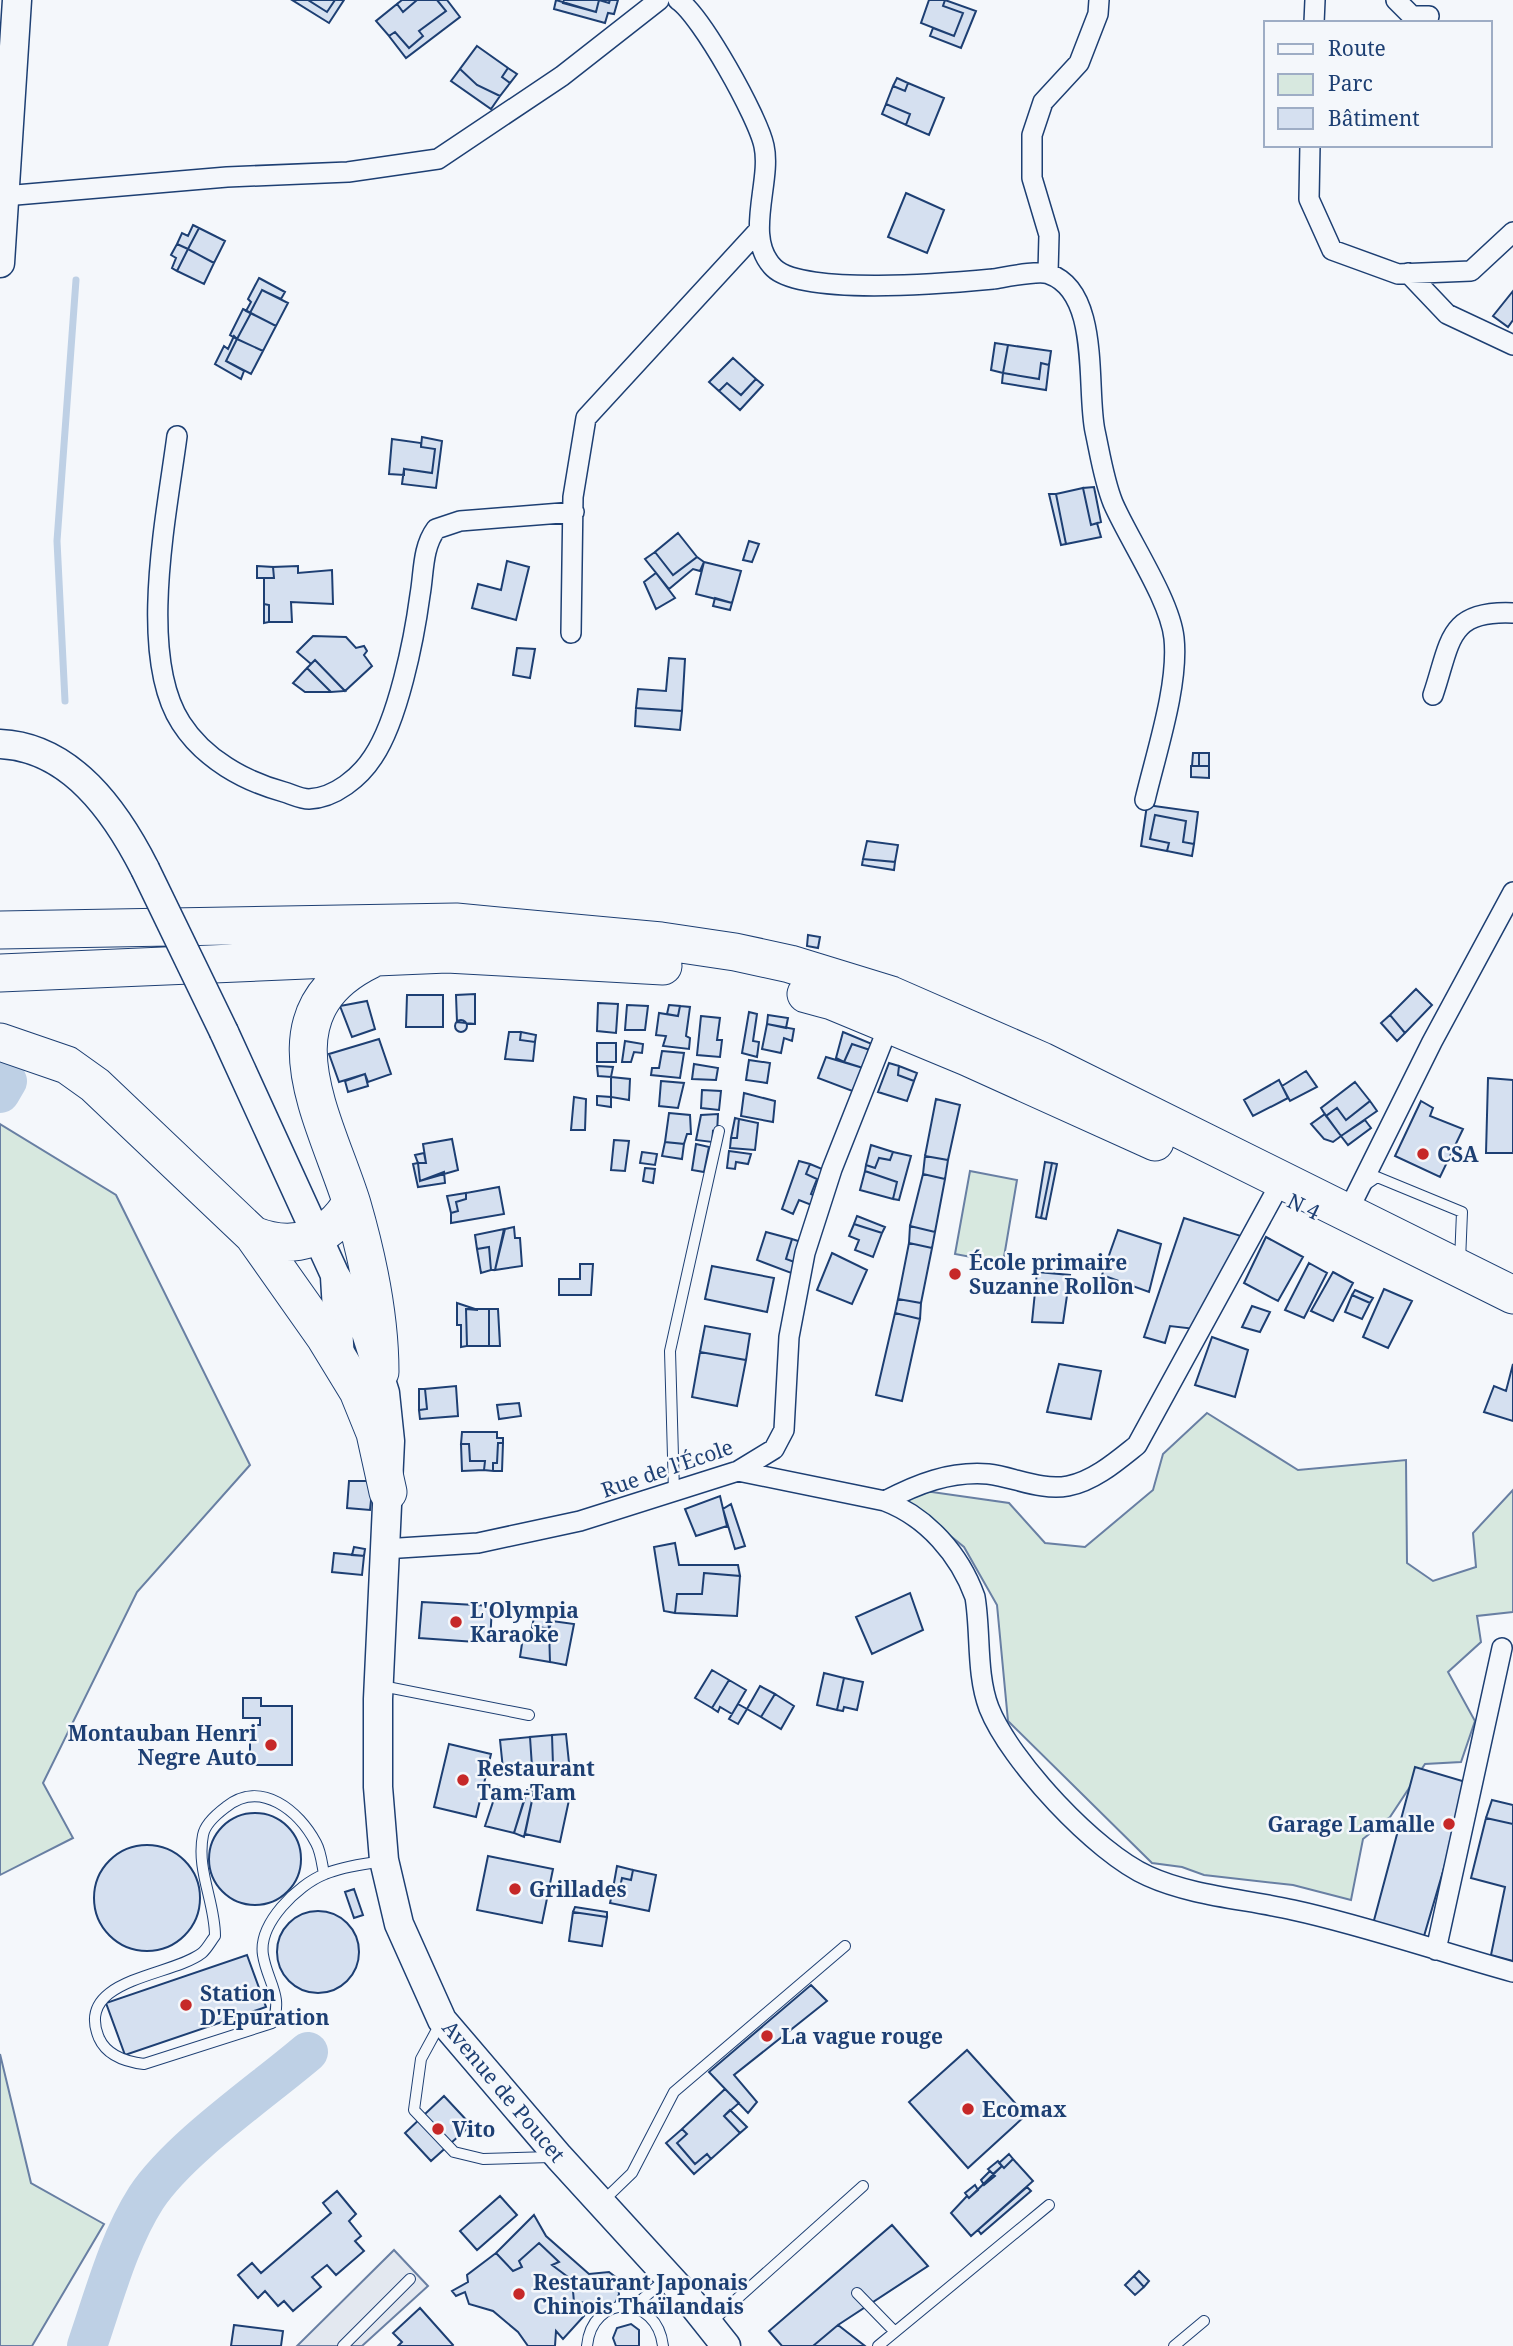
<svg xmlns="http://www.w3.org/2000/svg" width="1513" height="2346" font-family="'Noto Serif',serif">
  <rect width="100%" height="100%" fill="#f4f7fb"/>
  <path fill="#d7e8df" stroke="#687fa3" stroke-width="2" d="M0,1124L116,1195L250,1465L137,1592L43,1783L73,1838L0,1875Z
    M970,1171L1017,1180L1003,1263L955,1254Z
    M1207,1413L1298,1470L1406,1460L1407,1563L1433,1581L1476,1567L1473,1533L1513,1490V1612L1477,1616L1481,1642L1448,1672L1475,1721L1461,1762L1425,1764L1390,1817L1363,1839L1351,1900L1293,1885L1204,1875L1182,1867L1152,1863L1008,1721L997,1605L964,1547L906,1500L918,1490L1009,1503L1045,1543L1085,1547L1153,1490L1163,1454Z
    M0,2054L31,2183L104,2224L32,2346H0Z"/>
  <path fill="#e3e8f0" stroke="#687fa3" stroke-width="2" d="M394,2250L428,2286L362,2346H297Z"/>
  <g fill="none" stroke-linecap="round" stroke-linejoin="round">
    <path stroke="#bed0e5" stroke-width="7" d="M65,701L57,541L76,280"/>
    <path stroke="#bed0e5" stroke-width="40" d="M0,1093L7,1081
      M87,2346C104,2297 118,2242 146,2198C179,2148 261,2092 308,2052"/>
  </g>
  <path fill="#d5e0f0" stroke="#1d3f73" stroke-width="2" d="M292,0H308L327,12L335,0H344L329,23Z
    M308,0H335L327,12Z
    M402,0H417L403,12L397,4Z
    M417,0H437L446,11L419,31L423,36L409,48L395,32L389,36L376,21L397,4L403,12Z
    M437,0H447L460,17L406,58L389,36L395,32L409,48L423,36L419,31L446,11Z
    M556,0L596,12L599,0L609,3L610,0H618L614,14L608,13L605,23L554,9Z
    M564,0H610L609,3L599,0L596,12L563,3Z
    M929,0H945L943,6L963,13L954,36L921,23Z
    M945,0L976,11L961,48L930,36L933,28L954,36L963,13L943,6Z
    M477,46L508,68L502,77L510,83L500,96L477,85L460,69Z
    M508,68L517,74L510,83L502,77Z
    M460,69L477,85L500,96L491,109L451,81Z
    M897,78L908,83L905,91L893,86Z
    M908,83L944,98L929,135L906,125L910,114L886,104L893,86L905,91Z
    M886,104L910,114L906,125L882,114Z
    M906,193L944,210L927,253L888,237Z
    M193,225L199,228L188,249L177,244L182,233L188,236Z
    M199,228L225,241L214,263L188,249Z
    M177,244L188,249L177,271L172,268L176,258L171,255Z
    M188,249L214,263L204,284L177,271Z
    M259,278L285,292L281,299L262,290L250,313L246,311L251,302L248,299Z
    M262,290L288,303L276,326L250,313Z
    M1513,291V320L1508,327L1493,316Z
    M243,309L251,313L237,339L230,335Z
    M251,313L276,326L263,351L237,339Z
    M234,336L237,339L226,361L244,371L241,379L215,364L224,346L228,349Z
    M237,339L263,351L251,374L226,361Z
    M995,343L1008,345L1003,373L991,370Z
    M1008,345L1051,351L1049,365L1041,363L1039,379L1003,373Z
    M733,358L756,379L741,395L727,383L719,391L709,382Z
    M1041,363L1049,365L1046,390L1002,383L1003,373L1039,379Z
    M756,379L763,385L740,410L719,391L727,383L741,395Z
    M422,437L442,441L436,488L402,484L404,469L432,473L435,449L421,447Z
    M392,439L421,443V447L435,449L432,473L404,469V475L389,474Z
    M1094,487L1101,522L1091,525L1083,488Z
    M1083,488L1091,525L1097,523L1101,537L1066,544L1056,494Z
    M1049,494H1056L1066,544L1061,545Z
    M678,533L697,557L673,575L655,552Z
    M749,541L759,544L752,562L743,560Z
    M655,552L673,575L697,557L704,562L700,571L693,569L669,589L645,559Z
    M507,561L529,567L516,620L472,608L478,584L501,590Z
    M704,562L741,571L732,603L696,594Z
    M257,566L273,567L274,578H257Z
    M298,566V573L332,570L333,604L291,602L292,622H269V605L264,604V578H274L273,567Z
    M656,573L675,598L656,609L644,582Z
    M715,598L732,603L730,610L713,606Z
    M264,604L269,605V622L264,623Z
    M313,636L346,637L356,648L364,646L367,651L364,655L372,666L345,691L315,660L311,664L297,652Z
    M517,648L535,649L530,678L513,675Z
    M669,658L685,659L682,711L636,708L638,689L666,691Z
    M315,660L345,691L331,692L307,668Z
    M307,668L331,692H305L293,683Z
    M636,708L682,711L680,730L635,726Z
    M1193,753H1199V766H1192Z
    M1199,753H1209V766H1199Z
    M1191,766H1209V778L1191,777Z
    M1147,805L1198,812L1194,844L1183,842L1186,821L1155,815L1150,839L1169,843L1167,851L1141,846Z
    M1155,815L1186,821L1183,842L1194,844L1192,856L1167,851L1169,843L1150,839Z
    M867,841L898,845L895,862L863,859Z
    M863,859L895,862L894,870L862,865Z
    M808,935L820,937L818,948L807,946Z
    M1416,989L1432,1005L1405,1033L1390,1015Z
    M475,994V1024L457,1022L456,995Z
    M407,995H443V1027H406Z
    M367,1001L375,1029L352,1037L340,1006Z
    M598,1003L618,1004L616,1033L597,1031Z
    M627,1005L648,1006L645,1030H625Z
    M669,1005L680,1006L678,1016L667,1014Z
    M680,1006L690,1007L686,1036L690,1038L689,1049L663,1046L666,1036L656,1035L659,1013L678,1016Z
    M749,1012L757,1014L753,1041L759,1042L757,1057L742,1053Z
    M768,1015L788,1018L786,1028L767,1024Z
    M1390,1015L1405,1033L1397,1041L1381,1023Z
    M701,1016L720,1018L717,1040H722L720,1057L697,1055Z
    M455 1026a6 6 0 1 1 12 0a6 6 0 1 1-12 0Z
    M767,1024L794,1029L792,1041L784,1038L781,1053L762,1049Z
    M509,1032H521L520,1040L535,1042L533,1061L505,1059Z
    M521,1032L536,1035L535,1042L520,1040Z
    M843,1032L872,1044L870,1050L852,1044L844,1062L836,1058Z
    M379,1039L391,1074L368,1082L365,1074L339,1082L329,1054Z
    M625,1041L643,1044L642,1053L634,1052L631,1062H622Z
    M597,1043H616V1062H597Z
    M852,1044L870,1050L863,1068L844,1062Z
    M662,1051L684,1053L680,1078L651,1075L652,1068H659Z
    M826,1057L863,1068L855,1092L818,1078Z
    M749,1060L770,1063L767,1083L746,1080Z
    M889,1063L899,1066L898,1075L914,1081L907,1101L878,1092Z
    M694,1064L718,1068L716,1080L692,1079Z
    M597,1066L613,1067L611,1077L598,1076Z
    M899,1066L917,1073L914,1081L898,1075Z
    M1306,1071L1317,1087L1290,1101L1282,1086Z
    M365,1074L368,1086L348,1092L345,1081Z
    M611,1077L630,1079L629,1100L611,1097Z
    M1488,1078L1513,1080V1153H1486Z
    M1279,1080L1288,1098L1253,1116L1244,1100Z
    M661,1081L684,1083L678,1108L659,1106Z
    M1355,1082L1370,1101L1346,1120L1337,1108L1326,1116L1321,1108Z
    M702,1090L721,1091L719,1110L701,1108Z
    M744,1093L775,1101L773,1122L741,1116Z
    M597,1096L611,1097V1107L597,1105Z
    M574,1097L586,1099L585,1130H571Z
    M936,1099L960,1105L948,1160L925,1156Z
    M1370,1101L1377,1111L1341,1136L1326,1116L1337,1108L1346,1120Z
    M1421,1101L1433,1108L1430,1116L1463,1129L1440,1177L1395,1156Z
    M669,1113L690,1115L691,1134H687L684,1144L665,1142Z
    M718,1114L717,1133L713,1131L712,1142L696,1140L701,1115Z
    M1325,1114L1341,1136L1333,1142L1324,1139L1311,1124Z
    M735,1118L739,1119L737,1138H731Z
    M739,1119L758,1123L755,1150L730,1148L731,1138H737Z
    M1365,1120L1371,1128L1348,1145L1341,1136Z
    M452,1139L458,1170L420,1181L418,1163H426L423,1144Z
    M614,1140L629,1141L625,1171L611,1170Z
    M665,1142L684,1144L682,1159L662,1156Z
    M696,1144L709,1147L704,1172L692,1170Z
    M871,1145L893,1152L890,1160L879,1158L875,1168L866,1165Z
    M729,1151L751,1154L748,1164L736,1162L735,1169L727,1168Z
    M642,1152L657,1154L655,1165L640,1163Z
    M893,1152L911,1156L899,1200L893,1199L897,1182L865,1171L866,1165L875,1168L879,1158L890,1160Z
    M424,1153L426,1163H418L415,1155Z
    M925,1156L948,1160L945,1179L923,1174Z
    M799,1161L810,1164L806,1174L817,1179L811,1194L817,1197L814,1206L799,1200L793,1214L782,1209Z
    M1045,1162L1052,1163L1041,1218L1036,1217Z
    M418,1163L420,1181L444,1172L445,1183L418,1187L413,1164Z
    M1052,1163L1057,1164L1046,1219L1041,1218Z
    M810,1164L827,1171L817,1197L811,1194L817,1179L806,1174Z
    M645,1168L655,1169L653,1183L643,1181Z
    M865,1171L897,1182L893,1199L860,1190Z
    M923,1174L945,1179L935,1232L910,1226Z
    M499,1187L504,1214L451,1223V1213L458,1211L456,1202L466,1199V1193Z
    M466,1193V1199L456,1202L458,1211L451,1213L447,1196Z
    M857,1216L885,1227L882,1233L854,1224Z
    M1184,1218L1241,1236L1195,1329L1170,1326L1165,1343L1144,1337Z
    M854,1224L882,1233L873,1257L855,1250L859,1240L849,1236Z
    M910,1226L935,1232L932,1248L909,1243Z
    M514,1227L515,1238H520L522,1266L495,1270L505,1229Z
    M504,1229L495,1270H491L489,1247L477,1249L475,1235Z
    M1118,1230L1161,1244L1149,1292L1102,1275Z
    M766,1232L792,1239L786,1259L797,1263L794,1274L757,1260Z
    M1266,1237L1303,1257L1278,1301L1244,1283Z
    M792,1239L804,1243L797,1263L786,1259Z
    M909,1243L932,1248L921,1303L898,1299Z
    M489,1247L491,1270L481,1273L477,1249Z
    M832,1253L867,1270L852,1304L817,1290Z
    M1309,1263L1327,1273L1304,1318L1285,1310Z
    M580,1264H593L591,1295H559V1279H580Z
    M712,1266L774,1278L767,1312L705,1299Z
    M1037,1272L1070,1275L1063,1323L1032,1322Z
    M1333,1272L1353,1283L1333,1321L1311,1311Z
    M1384,1289L1412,1301L1388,1348L1363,1337Z
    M1355,1290L1373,1298L1370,1303L1352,1295Z
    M1352,1295L1370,1303L1362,1319L1345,1312Z
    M898,1299L921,1303L920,1319L895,1313Z
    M457,1303L478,1310L466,1309L467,1346L461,1347V1325H457Z
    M1252,1306L1270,1312L1260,1332L1242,1327Z
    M466,1309H489V1346H467Z
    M489,1309H498L500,1346H489Z
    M895,1313L920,1319L902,1401L876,1395Z
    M705,1326L750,1334L746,1360L700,1352Z
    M1212,1337L1248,1350L1235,1397L1195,1385Z
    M700,1352L746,1360L737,1406L692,1397Z
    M1059,1364L1101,1371L1091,1419L1047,1412Z
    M1513,1364V1421L1484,1412L1494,1386L1506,1391Z
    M456,1386L458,1416L420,1419L419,1410L427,1409L425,1389Z
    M419,1389H425L427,1409L419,1410Z
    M519,1403L521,1416L499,1419L497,1405Z
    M462,1432H497V1438H503V1443H498L497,1463H493V1471L484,1470L485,1461H470L469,1444H461Z
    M498,1443H503L502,1471H493V1463H497Z
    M461,1444H469L470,1461H485L484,1470L462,1471Z
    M349,1481H373L370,1510L347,1508Z
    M720,1496L727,1526L696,1536L685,1509Z
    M731,1504L745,1546L735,1549L723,1509Z
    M675,1543L679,1565H738L740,1576L704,1573L702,1594H677L675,1613L664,1611L654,1547Z
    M354,1547L365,1549L364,1556L352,1555Z
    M334,1553L364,1556L362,1575L332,1572Z
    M704,1573L740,1576L737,1616L675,1613L677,1594H702Z
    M910,1593L923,1630L872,1654L856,1617Z
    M422,1602L492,1606L490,1643L419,1638Z
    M534,1617L548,1620L549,1629L539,1627L535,1639H530Z
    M552,1621L574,1624L566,1665L550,1662L549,1629Z
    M539,1627L549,1629L550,1662L520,1657L523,1637L535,1639Z
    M712,1670L729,1680L712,1708L695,1698Z
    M824,1673L844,1678L837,1710L817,1705Z
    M844,1678L863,1682L857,1710L844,1707L843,1711L837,1710Z
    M729,1680L746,1690L732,1714L720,1707L718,1712L712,1708Z
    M760,1686L775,1694L761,1717L747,1709Z
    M775,1694L794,1706L781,1729L761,1717Z
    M243,1698H261V1706H292V1765H250V1725H260V1718H243Z
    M738,1704L747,1709L738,1724L729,1719Z
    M566,1734L569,1763L553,1765L552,1735Z
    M552,1735L553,1765L532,1767L530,1737Z
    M530,1737L532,1767L503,1769L500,1740Z
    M449,1744L491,1754L476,1817L434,1807Z
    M1415,1767L1469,1783L1424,1936L1373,1924Z
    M498,1787L526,1795L514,1833L485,1826Z
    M527,1790L534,1791L524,1837L514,1833Z
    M534,1791L569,1800L560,1842L525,1834Z
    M1492,1800L1513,1805V1824L1486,1818Z
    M209 1859a46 46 0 1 1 92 0a46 46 0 1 1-92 0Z
    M1486,1818L1513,1824V1961L1491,1955L1505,1887L1471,1878Z
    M94 1898a53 53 0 1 1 106 0a53 53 0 1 1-106 0Z
    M488,1856L553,1869L542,1923L477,1910Z
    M617,1866L633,1870L631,1880L622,1878L618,1896L612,1894Z
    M633,1870L656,1875L649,1911L610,1903L612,1894L618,1896L622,1878L631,1880Z
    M354,1889L363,1915L354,1918L345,1892Z
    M575,1907L607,1912V1917L573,1912Z
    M277 1952a41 41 0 1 1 82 0a41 41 0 1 1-82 0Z
    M573,1912L607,1917L602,1946L569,1941Z
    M247,1955L266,2007L125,2055L106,2003Z
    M811,1985L827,2001L734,2075L757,2102L748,2113L709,2072Z
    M967,2050L1026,2115L968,2168L909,2102Z
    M725,2089L739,2103L724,2116L740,2133L711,2159L707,2154L695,2164L677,2143L687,2134L682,2129Z
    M444,2096L471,2125L431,2161L405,2133Z
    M730,2110L747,2127L740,2133L724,2116Z
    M682,2129L687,2134L677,2143L695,2164L707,2154L711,2159L694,2174L666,2143Z
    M1009,2154L1013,2159L1004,2168L999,2163Z
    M1013,2159L1033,2181L971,2236L951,2213L967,2196L969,2198L1002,2166L1004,2168Z
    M998,2161L1002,2166L993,2174L988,2169Z
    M990,2171L995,2176L984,2185L981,2180Z
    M975,2185L978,2190L969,2198L965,2193Z
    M1027,2187L1031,2191L981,2234L978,2230Z
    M337,2191L356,2214L349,2221L361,2236L355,2241L364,2251L336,2275L327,2265L312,2277L321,2287L293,2311L284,2301L278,2306L265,2291L258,2298L238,2275L252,2263L261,2273L331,2213L323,2203Z
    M500,2196L517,2215L477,2250L460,2231Z
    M534,2215L546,2236L589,2274L609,2272L617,2278L619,2294L615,2304L574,2302L572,2280L552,2265L559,2262L539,2243L519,2261L522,2267L513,2271L496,2253Z
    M892,2225L928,2266L838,2325L813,2346H782L769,2331Z
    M539,2243L559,2262L552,2265L572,2280L574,2302L594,2305L563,2339L556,2331L555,2346H528L518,2332L493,2311L469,2304L465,2292L456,2296L452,2291L468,2282L467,2275L496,2253L513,2271L522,2267L519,2261Z
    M1139,2271L1149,2281L1144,2287L1134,2276Z
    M1134,2276L1144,2287L1135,2295L1125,2285Z
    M420,2308L453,2345L452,2346H398L402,2342L393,2333Z
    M631,2324L639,2330V2346H616L613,2338L617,2328Z
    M234,2325L283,2331L281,2346H231Z
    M838,2325L865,2346H813Z"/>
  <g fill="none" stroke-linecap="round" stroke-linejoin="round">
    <g stroke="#1d3f73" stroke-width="12">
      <path id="lane" d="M1364,1186L1377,1177L1462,1212L1460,1261
        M674,1492L670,1351L719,1131
        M382,1686L529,1715
        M324,1874C322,1864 321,1852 316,1843C299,1811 261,1779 226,1807C218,1813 205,1824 203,1835C196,1870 215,1902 215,1936C211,1941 207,1949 202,1953C171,1977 74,1978 99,2038C107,2056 127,2062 144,2064L272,2023C284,1997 267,1981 263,1955C258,1924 297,1885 325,1874C343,1866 365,1864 383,1861
        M440,2024L421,2059L414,2110L454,2152L483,2159L551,2157
        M603,2201L632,2173L674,2092L845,1946
        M857,2293L895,2332
        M633,2307L666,2279
        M710,2323L863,2186
        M343,2346L410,2279
        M587,2346C592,2293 657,2294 663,2346
        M878,2346L1049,2205
        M1174,2346L1204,2321"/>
    </g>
    <g stroke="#1d3f73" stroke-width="22">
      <path id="street" d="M678,0C701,15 758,117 764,146C772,182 743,238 774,268C803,296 951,283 993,279C1006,277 1039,270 1049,274C1101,292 1086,389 1095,431C1100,454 1104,481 1113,503C1129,540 1170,600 1174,638C1179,685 1156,753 1145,800
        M1396,0L1412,16H1429
        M1314,23L1315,0
        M1310,145L1309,199L1332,250L1398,274L1471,271L1513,232
        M4,196L227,177L348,172L438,159L562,76L659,0
        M1048,273L1049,235L1032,178V135L1043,102L1079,63L1098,14L1099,0
        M1408,273L1447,314L1513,345
        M177,436C167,513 137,655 181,723C204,759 244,781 284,792C291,794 301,799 309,799C335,798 360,777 373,757C398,720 414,640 420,595C424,573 422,548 436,529L460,521L574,512
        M571,633L573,497L586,418L759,230
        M1433,695C1451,642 1447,610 1513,613
        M1347,1213L1432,1042L1513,892
        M738,1471L885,1501C927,1517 960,1555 975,1597C981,1632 976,1674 989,1708C1010,1761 1096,1853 1148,1876C1192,1896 1245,1899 1293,1910C1367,1926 1440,1952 1513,1972
        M885,1501C917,1484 950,1471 988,1474C1014,1477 1041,1491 1068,1486C1094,1481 1117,1461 1137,1445L1275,1193
        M384,1549L478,1543L580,1521L738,1471L774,1449L784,1430L789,1337L805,1253L832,1169L889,1025
        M1436,1950L1502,1648"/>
    </g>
    <g stroke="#1d3f73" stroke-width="31">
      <path id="secondary" d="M0,263L17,0
        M0,744C71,747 116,812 145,869
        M224,1032L335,1275L362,1320L385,1393L390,1441L378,1699V1787L384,1860L399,1924L442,2020L559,2157L687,2297L726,2346
        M335,1277L340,1360"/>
    </g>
    <g stroke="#1d3f73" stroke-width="39">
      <path id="highway" d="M0,930L456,922L661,941L735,952L790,964L891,995L1042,1061L1513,1295
        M370,960C260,1014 325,1118 352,1204C368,1259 380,1315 380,1372
        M0,973L447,954L663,966
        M806,994L832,1001L967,1057L1155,1142
        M0,1042L67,1065L95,1085L253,1235L325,1337L358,1391L375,1433L388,1492
        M253,1235C293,1251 329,1240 351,1203"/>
    </g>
    <use href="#lane" stroke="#f4f7fb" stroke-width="10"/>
    <use href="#street" stroke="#f4f7fb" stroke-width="19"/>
    <use href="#secondary" stroke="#f4f7fb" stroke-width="28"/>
    <use href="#highway" stroke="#f4f7fb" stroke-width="37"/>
    <g stroke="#1d3f73" stroke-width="31" stroke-linecap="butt">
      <path id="secondary-bridge" d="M145,869L224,1032"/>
    </g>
    <use href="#secondary-bridge" stroke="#f4f7fb" stroke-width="28"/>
  </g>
  <g fill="#c62828" stroke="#f4f7fb" stroke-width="2.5">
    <circle cx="1423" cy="1154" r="7"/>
    <circle cx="955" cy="1274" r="7"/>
    <circle cx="456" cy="1622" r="7"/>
    <circle cx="271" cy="1745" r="7"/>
    <circle cx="463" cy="1780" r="7"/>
    <circle cx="1449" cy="1824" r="7"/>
    <circle cx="515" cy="1889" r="7"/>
    <circle cx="186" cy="2005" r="7"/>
    <circle cx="767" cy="2036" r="7"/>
    <circle cx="968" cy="2109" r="7"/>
    <circle cx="438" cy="2129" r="7"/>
    <circle cx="519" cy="2294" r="7"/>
  </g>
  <g text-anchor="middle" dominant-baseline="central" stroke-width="5" stroke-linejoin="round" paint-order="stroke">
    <g font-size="21" font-weight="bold" fill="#1d3f73" stroke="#f4f7fb" text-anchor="start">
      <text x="1437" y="1154">CSA</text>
      <text x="969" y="1262">École primaire<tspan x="969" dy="24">Suzanne Rollon</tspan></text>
      <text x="470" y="1610">L'Olympia<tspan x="470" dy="24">Karaoke</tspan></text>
      <text x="257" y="1733" text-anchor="end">Montauban Henri<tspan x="257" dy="24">Negre Auto</tspan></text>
      <text x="477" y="1768">Restaurant<tspan x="477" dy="24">Tam-Tam</tspan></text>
      <text x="1435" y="1824" text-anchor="end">Garage Lamalle</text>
      <text x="529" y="1889">Grillades</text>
      <text x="200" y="1993">Station<tspan x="200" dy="24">D'Epuration</tspan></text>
      <text x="781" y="2036">La vague rouge</text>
      <text x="982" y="2109">Ecomax</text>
      <text x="452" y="2129">Vito</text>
      <text x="533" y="2282">Restaurant Japonais<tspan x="533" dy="24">Chinois Thaïlandais</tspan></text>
    </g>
    <g font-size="21" fill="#1d3f73" stroke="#f4f7fb">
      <text transform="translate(1304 1206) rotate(26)">N 4</text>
      <text transform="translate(667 1468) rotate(-19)">Rue de l'École</text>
      <text transform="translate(504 2091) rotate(50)">Avenue de Poucet</text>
    </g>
  </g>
  <rect x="1264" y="21" width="228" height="126" fill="#f4f7fb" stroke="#9eadc5" stroke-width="2"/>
  <rect x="1278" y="44" width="35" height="10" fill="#f4f7fb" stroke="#9eadc5" stroke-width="2"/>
  <text x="1328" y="56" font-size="21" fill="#1d3f73">Route</text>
  <rect x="1278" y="74" width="35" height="21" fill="#d7e8df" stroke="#9eadc5" stroke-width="2"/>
  <text x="1328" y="91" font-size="21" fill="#1d3f73">Parc</text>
  <rect x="1278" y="108" width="35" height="21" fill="#d5e0f0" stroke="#9eadc5" stroke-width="2"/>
  <text x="1328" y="126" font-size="21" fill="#1d3f73">Bâtiment</text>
</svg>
